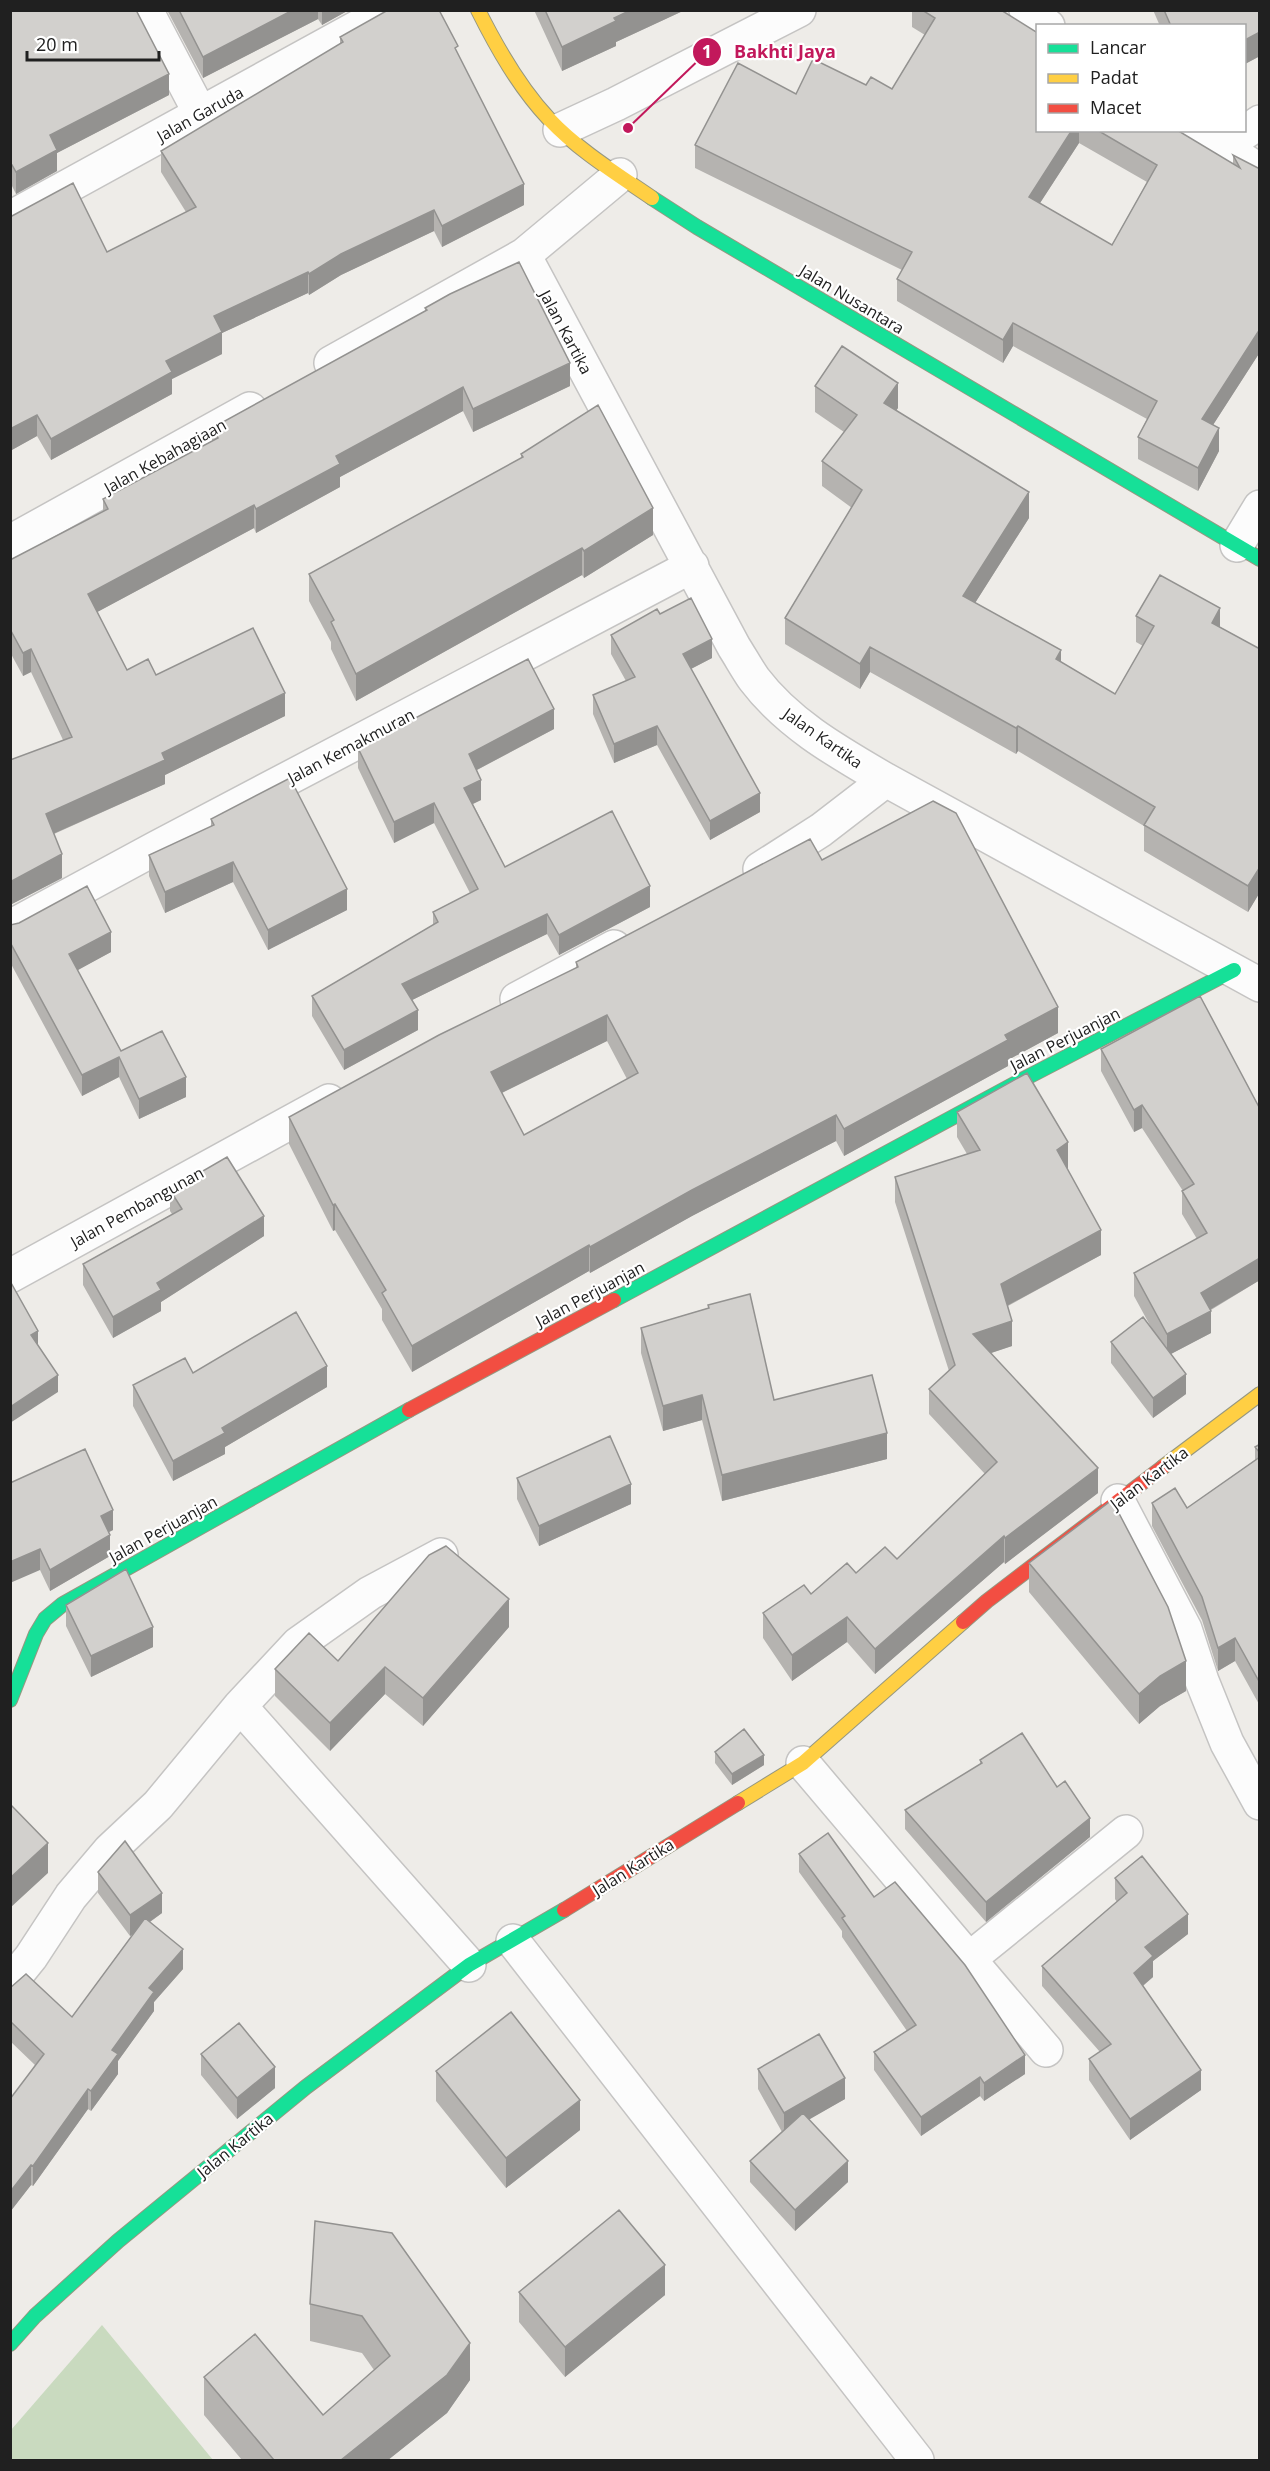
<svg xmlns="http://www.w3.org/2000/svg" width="1270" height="2471" font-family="'Open Sans',sans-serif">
  <rect width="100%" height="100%" fill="#eeece8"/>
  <path fill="#c9dabf" d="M102,2325L213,2460H11V2430Z"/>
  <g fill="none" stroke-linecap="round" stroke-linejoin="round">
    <g stroke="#c5c4c3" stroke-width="36">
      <path id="street" d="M146,10L200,113
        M1026,10L1048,26
        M560,130L616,104L799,10
        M1198,130L1260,171
        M1222,148L1260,122
        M10,218L389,10
        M524,255L734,647C741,658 747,669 754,679C788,724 838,752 886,780L1260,985
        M331,363L524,255L620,175
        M10,542L250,409
        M1237,545L1260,507
        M760,869L821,830L886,780
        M10,927L156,848L692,566
        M517,999L614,947
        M10,1276L329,1101
        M1118,1501L1185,1629L1202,1681L1227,1743L1260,1803
        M240,1706L469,1965
        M803,1763L1046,2050
        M513,1941L917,2460
        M968,1960L1126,1832
        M10,1983L31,1957L71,1896L110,1850L158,1805L240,1706L298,1644L370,1593L441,1555"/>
    </g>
    <g stroke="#959781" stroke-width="16">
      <path id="fast" d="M652,198L697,227L1260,559
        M614,1300L1020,1081L1234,970
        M10,1700L36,1634L45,1619L63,1604L409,1410
        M10,2344L35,2316L118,2241L306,2087L469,1965L564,1910"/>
    </g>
    <g stroke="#959781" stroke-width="16">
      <path id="slow" d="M478,10C497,48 519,87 549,119C578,150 617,174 652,198
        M1163,1467L1260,1394
        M738,1803L803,1763L963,1622"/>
    </g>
    <g stroke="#959781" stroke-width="16">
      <path id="jam" d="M409,1410L614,1300
        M963,1622L987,1601L1163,1467
        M564,1910L738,1803"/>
    </g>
    <use href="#street" stroke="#fcfcfc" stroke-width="33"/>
    <use href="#fast" stroke="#16e098" stroke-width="14"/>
    <use href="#slow" stroke="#ffcf43" stroke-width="14"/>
    <use href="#jam" stroke="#f24e42" stroke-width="14"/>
  </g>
  <path fill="#b5b3b0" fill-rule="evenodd" d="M10,10L169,95L57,153V171L16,194L12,186L10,187Z
    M167,10H349L322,25L318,19L203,78Z
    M534,10H685L616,42V46L562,71Z
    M912,10H1001L1038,130H1177L1233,164V155L1260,169V352L1213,425L1219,451L1198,491L1138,459V437L1147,419L1013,346L1003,363L897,301V279L902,270L695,168V145L796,94L892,89L925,35L912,27ZM1079,143L1147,182L1112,245L1040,203Z
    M1153,10H1260V56L1245,64V26H1160Z
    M340,37L458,54L524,205L442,247L434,231L341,275L309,295L308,293L222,333V354L172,379V394L51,460L37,436L10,451V217L107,252L186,212L161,172V151L340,44Z
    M425,308L570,386L473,432L463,411L340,477V487L256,533L254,528L97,612L127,670L156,675L285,716L165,775V784L54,834L62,878L10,905L63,740L31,672L23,676L10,652V560L103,512V499L212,441V428L425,311Z
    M815,386L898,408L896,410L1029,518L975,603L1061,662L1115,694L1143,646L1136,642V616L1220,627L1260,649V892L1248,912L1144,851V826L1018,751L1016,754L870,672L860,689L785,644V618L852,508L822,486V461L844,432L815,412Z
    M521,454L653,535L584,578L582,575L356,701L331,649V642L309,601V574L521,458Z
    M660,614L712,658L691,669L760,812L710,840L657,745L614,763L593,714V695L626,681L611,654V635Z
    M554,729L477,770L481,800L473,804L505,867L650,907L559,955L547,934L412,1000L418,1030L344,1070L312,1016V996L433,925V912L470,893L434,823L394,843L358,768V748Z
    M211,819L347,910L268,950L233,882L165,913L149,876V855L211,827Z
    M822,860L1058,1033L1008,1060V1066L844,1156L836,1141L692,1216L590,1273L589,1271L412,1372L382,1320V1309L335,1230L333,1231L289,1144V1117L576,968V962ZM607,1041L627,1079L524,1135L502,1093Z
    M10,925L111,952L77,970L121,1051L186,1097L139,1119L119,1077L82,1096L10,962Z
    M1101,1049L1259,1107L1260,1106V1280L1211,1310V1333L1171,1354L1186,1394L1153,1418L1111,1363V1342L1152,1329L1134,1296V1273L1197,1239L1182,1214V1191H1183L1142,1128L1134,1132L1101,1071Z
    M957,1112L1068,1168L1067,1169L1101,1255L1008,1306L1012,1346L991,1353L1098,1493L1005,1564L1004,1562L875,1674L847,1642L792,1681L763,1638V1613L811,1594L856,1573L897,1559L985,1474L929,1414V1389L949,1371L895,1202V1177L967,1154L957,1137Z
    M170,1190L264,1236L161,1302V1311L113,1338L83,1285V1264L172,1214L170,1211Z
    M708,1305L774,1400L887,1459L722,1501L702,1420L663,1431L641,1353V1328L708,1308Z
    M193,1373L327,1387L225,1447V1454L173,1481L133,1406V1385Z
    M1260,1444V1706L1235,1661L1218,1671L1202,1620L1152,1526V1503L1187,1508L1255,1460V1447Z
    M517,1478L631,1504L539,1546L517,1499Z
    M10,1483L113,1530L109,1532L110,1556L50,1591L40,1570Z
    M1029,1563L1186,1691L1160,1706L1139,1724L1029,1592Z
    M66,1605L153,1647L91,1677L66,1626Z
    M509,1627L423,1726L385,1694L330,1751L275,1696V1669L338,1661Z
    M715,1752L764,1765L732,1785L715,1763Z
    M980,1760L1057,1787L1090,1837L986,1922L905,1829V1810L980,1765Z
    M799,1854L874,1897L1025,2074L984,2101L980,2096L921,2136L874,2070V2052L907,2031L842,1937V1931L799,1872Z
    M98,1872L162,1913L150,1922L183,1969L154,2002V2011L118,2061V2074L91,2111L88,2109L33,2186L31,2185L10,2212L35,2065L10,2041V1988L72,2017L133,1934L130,1936L98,1893Z
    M1115,1878L1188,1934L1153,1961V1977L1143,1986L1201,2090L1130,2140L1089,2080V2059L1100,2052L1042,1986V1966L1117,1902L1115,1899Z
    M201,2054L275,2088L237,2119L201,2075Z
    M758,2069L845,2099L809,2119L848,2182L795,2231L750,2182V2161L782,2132L758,2089Z
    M436,2071L580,2130L506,2188L436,2101Z
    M315,2221L470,2380L447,2413L388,2460H242L204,2415V2377L323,2415L374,2370L362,2353L310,2341V2304Z
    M519,2292L665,2295L565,2377L519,2322Z"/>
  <path fill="#939290" d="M293,10H318V19L203,78V57Z
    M322,10H349L322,25Z
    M631,10H685L616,42V46L562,71V47L614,18Z
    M1260,32V56L1245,64V40Z
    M169,74V95L57,153V171L16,194V172L50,135Z
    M1072,130H1079V143L1029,220V197Z
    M12,165V186L10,187V166Z
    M524,184V205L442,247V226Z
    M434,210V231L341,275L309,295V274L341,254Z
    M308,272V293L222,333V354L172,379V394L51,460V439L166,361L214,316Z
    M1013,323V346L1003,363V340Z
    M1260,329V352L1202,442V419Z
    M570,363V386L473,432V409Z
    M898,383V408L884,428V403Z
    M463,387V411L340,477V487L256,533V509L336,456Z
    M37,415V436L10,451V429Z
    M1219,428V451L1198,491V468Z
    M1029,492V518L963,622V596Z
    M254,505V528L88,617V594Z
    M653,508V535L584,578V551Z
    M582,548V575L356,701V674Z
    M1220,608V634L1212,623Z
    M712,639V658L683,673V654Z
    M870,647V672L860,689V664Z
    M31,649V672L23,676V653Z
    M1061,650V676L1056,659Z
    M285,693V716L165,775V784L46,837V814L162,753Z
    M554,709V729L469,774V754Z
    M657,726V745L614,763V744Z
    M1018,726V751L1016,754V728Z
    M481,780V800L464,808V788Z
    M760,793V812L710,840V821Z
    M434,803V823L394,843V822Z
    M62,854V878L10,905V882Z
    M233,862V882L165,913V892Z
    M1260,867V892L1248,912V886Z
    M650,886V907L559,955V935Z
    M347,889V910L268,950V930Z
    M547,914V934L402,1005V984Z
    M111,932V952L69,975V954Z
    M1058,1007V1033L1008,1060V1066L844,1156V1129L1005,1035Z
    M418,1010V1030L344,1070V1050Z
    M607,1015V1041L491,1098V1072Z
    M119,1057V1077L82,1096V1075Z
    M186,1077V1097L139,1119V1099Z
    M1142,1105V1128L1134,1132V1110Z
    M836,1115V1141L692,1216L590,1273V1247L692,1190Z
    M1068,1142V1168L1057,1175V1150Z
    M335,1204V1230L333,1231V1205Z
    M264,1216V1236L161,1302V1311L113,1338V1317L157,1283Z
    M1101,1230V1255L1001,1309V1284Z
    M589,1245V1271L412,1372V1346Z
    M1260,1258V1280L1201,1315V1293Z
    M1211,1311V1333L1167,1356V1334Z
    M1012,1321V1346L973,1359V1334Z
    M38,1331V1348L31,1335Z
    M327,1366V1387L225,1447V1454L173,1481V1461L222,1428Z
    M1186,1374V1394L1153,1418V1398Z
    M58,1375V1392L10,1423V1407Z
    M702,1395V1420L663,1431V1406Z
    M887,1433V1459L722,1501V1475Z
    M1098,1468V1493L1005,1564V1538Z
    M631,1484V1504L539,1546V1526Z
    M113,1510V1530L101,1536V1516Z
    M110,1535V1556L50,1591V1570Z
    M1004,1536V1562L875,1674V1649Z
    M40,1549V1570L10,1583V1562Z
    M509,1599V1627L423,1726V1698Z
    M847,1617V1642L792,1681V1655Z
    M153,1627V1647L91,1677V1656Z
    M1235,1638V1661L1218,1671V1648Z
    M1186,1661V1691L1160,1706L1139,1724V1694L1160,1676Z
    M385,1667V1694L330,1751V1723Z
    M764,1755V1765L732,1785V1774Z
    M1090,1818V1837L986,1922V1902Z
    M48,1843V1873L10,1908V1878Z
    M162,1893V1913L130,1936V1915Z
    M1188,1914V1934L1153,1961V1977L1134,1993V1973L1145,1947Z
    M183,1949V1969L154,2002V2011L118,2061V2074L91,2111V2091L112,2050L149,1988Z
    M1025,2055V2074L984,2101V2083Z
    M275,2067V2088L237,2119V2098Z
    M1201,2070V2090L1130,2140V2119Z
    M980,2077V2096L921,2136V2117Z
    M845,2078V2099L784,2134V2113Z
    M88,2089V2109L33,2186V2166Z
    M580,2100V2130L506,2188V2158Z
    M848,2161V2182L795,2231V2210Z
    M31,2165V2185L10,2212V2192Z
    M665,2265V2295L565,2377V2347Z
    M470,2343V2380L447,2413L388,2460H341Z"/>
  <path fill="#d2d0cd" stroke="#939290" stroke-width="1.5" fill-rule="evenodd" d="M10,10H136L169,74L50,135L57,150L16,172L12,165L10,166Z
    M179,10H293L203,57Z
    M388,10H439L458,46L455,48L524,184L442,226L434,210L341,254L309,274L308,272L214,316L222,332L166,361L172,372L51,439L37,415L10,429V217L73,183L107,252L196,207L161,151L343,42L340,37Z
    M545,10H631L614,18L616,21L562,47Z
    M922,10H1001L1036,32L1038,31V130H1072L1029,197L1112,245L1157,165L1097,130H1177L1240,168L1233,155L1260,169V329L1202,419L1219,428L1198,468L1138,437L1157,401L1013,323L1003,340L897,279L912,252L695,145L738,63L796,94L813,59L866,85L871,77L892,89L935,18Z
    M1164,10H1260V32L1245,40V26H1171Z
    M519,262L570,363L473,409L463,387L336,456L340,464L256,509L254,505L88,594L127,670L148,659L156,675L253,628L285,693L162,753L165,760L46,814L62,854L10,882V760L72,737L31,649L23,653L10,629V560L108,509L103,499L218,438L212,428L427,310L425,308L450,294Z
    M842,346L898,383L884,403L1029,492L963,596L1061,650L1056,659L1115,694L1154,626L1136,616L1160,575L1220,608L1212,623L1260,649V867L1248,886L1144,825L1155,807L1018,726L1016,728L870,647L860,664L785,618L862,490L822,461L857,415L815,386Z
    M598,405L653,508L584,551L582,548L356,674L331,622L334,620L309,574L523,457L521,454Z
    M691,598L712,639L683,654L760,793L710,821L657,726L614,744L593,695L635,677L611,635L657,609L660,614Z
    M528,659L554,709L469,754L481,780L464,788L505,867L612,811L650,886L559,935L547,914L402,984L418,1010L344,1050L312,996L438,922L433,912L478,889L434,803L394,822L358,748Z
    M290,778L347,889L268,930L233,862L165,892L149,855L214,825L211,819Z
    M933,801L956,813L1058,1007L1005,1035L1008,1040L844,1129L836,1115L692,1190L590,1247L589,1245L412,1346L382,1293L386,1290L335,1204L333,1205L289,1117L439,1035L578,967L576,962L810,839L822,860ZM607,1015L638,1073L524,1135L491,1072Z
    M87,886L111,932L69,954L121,1051L162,1031L186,1077L139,1099L119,1057L82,1075L10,942V925L19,923Z
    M1200,996L1259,1107L1260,1106V1258L1201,1293L1211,1311L1167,1334L1134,1273L1207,1233L1182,1191L1194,1184L1142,1105L1134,1110L1101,1049Z
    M1027,1073L1068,1142L1057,1150L1101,1230L1001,1284L1012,1321L973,1334L1098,1468L1005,1538L1004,1536L875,1649L847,1617L792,1655L763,1613L804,1585L811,1594L847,1563L856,1573L885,1547L897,1559L997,1462L929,1389L955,1365L895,1177L980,1150L957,1112Z
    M227,1157L264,1216L157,1283L161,1290L113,1317L83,1264L182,1209L170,1190Z
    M10,1281L38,1331L31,1335L58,1375L10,1407Z
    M750,1294L774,1400L872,1375L887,1433L722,1475L702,1395L663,1406L641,1328L709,1308L708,1305Z
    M296,1312L327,1366L222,1428L225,1433L173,1461L133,1385L185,1358L193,1373Z
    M1143,1317L1186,1374L1153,1398L1111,1342Z
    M610,1436L631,1484L539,1526L517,1478Z
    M1260,1444V1453L1255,1447Z
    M85,1449L113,1510L101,1516L110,1535L50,1570L40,1549L10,1562V1483Z
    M1260,1457V1683L1235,1638L1218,1648L1202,1597L1152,1503L1175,1488L1187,1508Z
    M1112,1500L1168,1607L1186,1661L1160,1676L1139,1694L1029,1563Z
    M446,1546L509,1599L423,1698L385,1667L330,1723L275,1669L309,1633L338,1661L429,1555Z
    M126,1569L153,1627L91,1656L66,1605Z
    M744,1729L764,1755L732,1774L715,1752Z
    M1022,1733L1057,1787L1065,1781L1090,1818L986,1902L905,1810L982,1763L980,1760Z
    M10,1804L48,1843L10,1878Z
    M828,1833L874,1897L895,1882L965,1965L1025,2055L984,2083L980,2077L921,2117L874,2052L916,2025L842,1918L845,1916L799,1854Z
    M125,1841L162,1893L130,1915L98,1872Z
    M1142,1856L1188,1914L1145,1947L1153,1956L1134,1973L1201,2070L1130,2119L1089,2059L1111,2044L1042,1966L1127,1893L1115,1878Z
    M145,1918L183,1949L149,1988L154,1992L112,2050L118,2054L91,2091L88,2089L33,2166L31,2165L10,2192V2099L44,2054L10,2021V1988L26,1974L72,2017Z
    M511,2012L580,2100L506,2158L436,2071Z
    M239,2023L275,2067L237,2098L201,2054Z
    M819,2034L845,2078L784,2113L758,2069Z
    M803,2113L848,2161L795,2210L750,2161Z
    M619,2210L665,2265L565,2347L519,2292Z
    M315,2221L392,2233L470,2343L447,2375L341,2460H274L204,2377L255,2334L323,2415L390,2356L362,2316L310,2304Z"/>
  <g text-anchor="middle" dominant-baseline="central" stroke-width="4.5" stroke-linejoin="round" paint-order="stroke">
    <g font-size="16" fill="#202020" stroke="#fff">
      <text transform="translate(200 114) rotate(-29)">Jalan Garuda</text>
      <text transform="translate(852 299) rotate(31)">Jalan Nusantara</text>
      <text transform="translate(566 332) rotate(62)">Jalan Kartika</text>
      <text transform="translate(165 456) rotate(-29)">Jalan Kebahagiaan</text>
      <text transform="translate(823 738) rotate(35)">Jalan Kartika</text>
      <text transform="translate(351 746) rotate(-28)">Jalan Kemakmuran</text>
      <text transform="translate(1065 1039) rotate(-27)">Jalan Perjuanjan</text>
      <text transform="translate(137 1207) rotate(-29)">Jalan Pembangunan</text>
      <text transform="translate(590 1294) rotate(-28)">Jalan Perjuanjan</text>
      <text transform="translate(1149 1478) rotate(-37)">Jalan Kartika</text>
      <text transform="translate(163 1529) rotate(-29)">Jalan Perjuanjan</text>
      <text transform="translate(633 1867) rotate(-32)">Jalan Kartika</text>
      <text transform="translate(235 2145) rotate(-39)">Jalan Kartika</text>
    </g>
  </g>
  <path fill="none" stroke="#c2185b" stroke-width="2" d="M628 128L707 52"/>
  <g fill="#c2185b" stroke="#fff" stroke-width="2">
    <circle cx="628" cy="128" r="6"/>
    <circle cx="707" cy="52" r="15"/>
  </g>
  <g font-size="18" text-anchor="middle" font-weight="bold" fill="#fff">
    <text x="707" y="58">1</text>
  </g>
  <g font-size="18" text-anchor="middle" font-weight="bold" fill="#c2185b" stroke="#fff" stroke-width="4.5" stroke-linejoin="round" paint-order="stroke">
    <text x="785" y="58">Bakhti Jaya</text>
  </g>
  <rect width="1270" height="2471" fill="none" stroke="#202020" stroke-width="24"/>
  <rect x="1036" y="24" width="210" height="108" fill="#ffffff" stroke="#a6a6a6" stroke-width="1.5"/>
  <rect x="1048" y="44" width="30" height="9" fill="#16e098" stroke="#a6a6a6" stroke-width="1.5"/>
  <text x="1090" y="54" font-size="18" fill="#202020">Lancar</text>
  <rect x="1048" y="74" width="30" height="9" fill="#ffcf43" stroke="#a6a6a6" stroke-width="1.5"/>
  <text x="1090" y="84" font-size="18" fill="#202020">Padat</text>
  <rect x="1048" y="104" width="30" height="9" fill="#f24e42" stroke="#a6a6a6" stroke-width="1.5"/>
  <text x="1090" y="114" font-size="18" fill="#202020">Macet</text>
  <path d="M27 51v9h132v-9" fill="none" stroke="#202020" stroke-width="3"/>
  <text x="36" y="51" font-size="18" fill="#202020" stroke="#ffffff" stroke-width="4.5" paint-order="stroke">20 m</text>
</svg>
